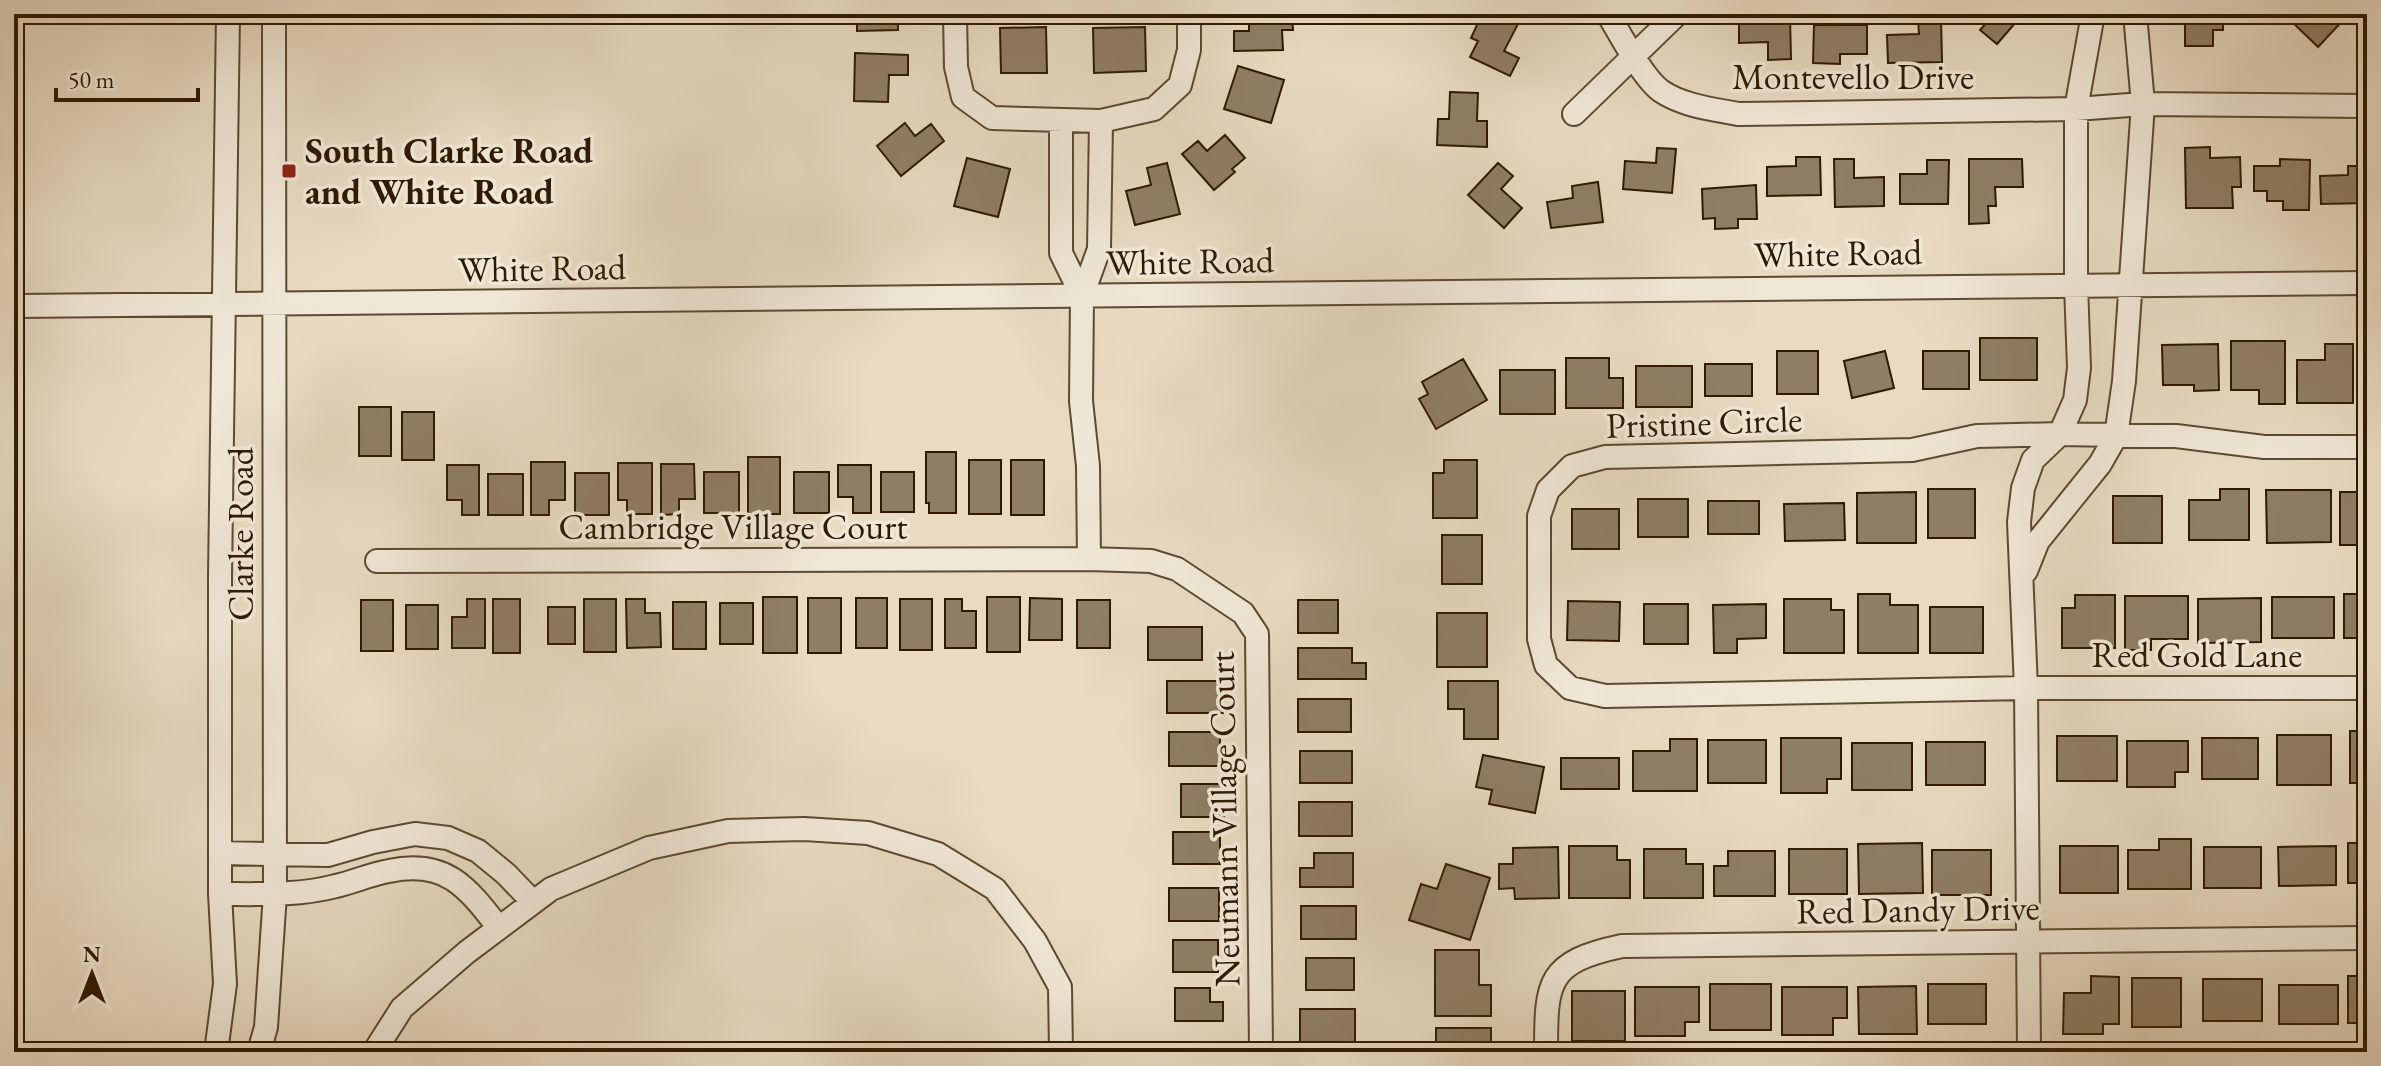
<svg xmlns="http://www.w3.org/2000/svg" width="2381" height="1066" font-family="'EB Garamond',serif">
  <rect width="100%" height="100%" fill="#e8dbc2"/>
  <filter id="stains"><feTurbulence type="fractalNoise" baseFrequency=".0025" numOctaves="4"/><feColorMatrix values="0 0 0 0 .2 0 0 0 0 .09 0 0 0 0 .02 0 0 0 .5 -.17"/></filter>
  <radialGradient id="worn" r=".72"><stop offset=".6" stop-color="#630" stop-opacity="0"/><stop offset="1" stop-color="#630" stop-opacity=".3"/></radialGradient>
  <path fill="#8f7e65" stroke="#2f1a00" stroke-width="2" d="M857,14H898V30L857,31Z
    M1099,14H1146V17H1099Z
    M1249,14H1292L1293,30H1282L1283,50L1234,51V31H1249Z
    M1482,14H1503L1519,22L1504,51L1519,58L1510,76L1470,57L1478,41L1471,38Z
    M1752,14L1790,16L1791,59L1768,60V42L1739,43V16H1752Z
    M1988,14H2023L1997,44L1980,30L1992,17Z
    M2168,14H2223V30H2213V46H2185V17H2168Z
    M2297,14H2347L2348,15L2318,47L2291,21Z
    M1941,18L1942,62L1888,63L1887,35L1919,34L1918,19Z
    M1814,25H1867V54H1840V64L1813,63Z
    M1046,27L1047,73H1001L1000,28Z
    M1145,27L1146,71L1094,73L1093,28Z
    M855,53L908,55V75H889L888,102L854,101Z
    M1238,66L1284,80L1271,123L1224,109Z
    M1450,92L1478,93L1477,121H1487V147L1437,145L1438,119H1449Z
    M905,123L915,136L931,124L944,141L901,176L877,146Z
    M1225,135L1245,158L1232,169L1235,172L1214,190L1182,154L1198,141L1207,151Z
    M2210,147V158L2240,157L2241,187H2232L2233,208H2186L2185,148Z
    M1657,148L1676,149L1672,193L1623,189L1625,161L1656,163Z
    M1796,157H1820L1821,195L1767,196V167L1796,166Z
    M967,158L1010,169L998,217L954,206Z
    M1834,159H1854V178L1884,177V206L1835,207Z
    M1969,159H2022L2023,187H1995L1996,206H1988L1989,223L1969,224Z
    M2280,159L2310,160L2309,210H2283V201H2267V191H2254V166H2280Z
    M1927,160H1949L1948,204H1900V174H1927Z
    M1167,163L1180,214L1135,225L1126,191L1151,185L1147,168Z
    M1498,163L1513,176L1501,189L1522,208L1504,228L1468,195Z
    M2348,166H2367V203L2321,204L2320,176L2348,175Z
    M1598,182L1603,222L1551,228L1547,202L1573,198L1572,186Z
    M1756,185L1757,219H1738V228L1715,229V218L1703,219L1702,189Z
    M1980,338H2037V380H1980Z
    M2231,341H2285V404H2259V390H2231Z
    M2364,343H2367V401H2364Z
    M2218,344L2219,390L2194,391V385H2163L2162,345Z
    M2325,344H2353V403H2297V360H2325Z
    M1777,351H1818V394H1777Z
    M1885,351L1894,388L1852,398L1844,361Z
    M1923,351H1969V389H1923Z
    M1566,358H1609V378H1623V408H1566Z
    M1463,359L1487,400L1436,429L1419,399L1428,394L1422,382Z
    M1705,364H1752V396H1705Z
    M1636,366H1692V407H1636Z
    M1500,370H1555V414H1500Z
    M359,407H391V456H359Z
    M402,412H434V460H402Z
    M926,452H956V513H929V503H926Z
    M748,457H780V514H748Z
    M969,460H1001V514H969Z
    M1011,460H1044V515H1011Z
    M1444,460H1477V518H1433V473H1444Z
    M531,462H565V500H549V515H531Z
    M618,463H652V514H627V500H618Z
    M661,464H694L695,499H679V514L661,515Z
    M447,465H479V515H462V500H447Z
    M838,465H871V513H853V497H838Z
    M704,472H739V513H704Z
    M794,472H829V513H794Z
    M881,472H914V512H881Z
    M575,473H609V515H575Z
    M488,474H523V515H488Z
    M1928,489H1975V538H1928Z
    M2220,489H2249V540H2189V500H2220Z
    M2266,490H2331V542L2267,543Z
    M1916,492V543H1857V493Z
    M2340,492H2367V545H2340Z
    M2113,496H2162V543H2113Z
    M1638,499H1688V537H1638Z
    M1708,501H1759V534H1708Z
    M1844,503L1845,540L1785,541L1784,504Z
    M1572,509H1619V549H1572Z
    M1442,535H1482V584H1442Z
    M1858,594H1890V605H1918V653H1858Z
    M2344,594H2367V638H2344Z
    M2075,595H2115V648H2062V608H2075Z
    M2125,596H2188V639H2151V650H2125Z
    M763,597H797V653H763Z
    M987,597H1020V652H987Z
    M2272,597H2334V638H2272Z
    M808,598H841V653H808Z
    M856,598H887V648H856Z
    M1030,598L1062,599V640H1029Z
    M2261,598V642L2198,643V599Z
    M467,599H485V648H452V617H467Z
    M493,599H520V653H493Z
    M584,599H616V652H584Z
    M626,599H645V613H660L661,647L627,648Z
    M900,599H932V650H900Z
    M945,599H962V611H976V648H945Z
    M1784,599H1831V610H1844V653H1784Z
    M361,600H393V651H361Z
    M1077,600H1110V648H1077Z
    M1298,600H1338V633H1298Z
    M1568,601L1620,602L1619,641L1567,640Z
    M673,602H706V649H673Z
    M720,603H753V644H720Z
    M1644,604H1688V644H1644Z
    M1766,604V638L1737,639V653H1714L1713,605Z
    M406,605H438V649H406Z
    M548,607H575V644H548Z
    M1930,607H1983V653H1930Z
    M1437,613H1487V667H1437Z
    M1148,627H1202V660H1148Z
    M1298,648H1352V663H1366V679H1298Z
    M1167,681H1223V713H1167Z
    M1448,681H1498V739H1464V709H1448Z
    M1298,699H1351V732H1298Z
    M2350,731H2367V783H2350Z
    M1169,732H1220V766H1169Z
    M2277,735H2331V785H2277Z
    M2057,736H2117V781H2057Z
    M1781,738H1841V779H1827V793H1781Z
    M2202,738H2258V779H2202Z
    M1670,739H1697V791H1633V751H1670Z
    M1708,740H1766V783H1708Z
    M2127,741H2188V772H2175V787H2127Z
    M1926,742H1985V785H1926Z
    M1852,743H1912V790H1852Z
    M1300,751H1352V783H1300Z
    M1483,755L1544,767L1535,813L1489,804L1492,790L1476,787Z
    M1561,758H1619V789H1561Z
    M1181,784H1224V817H1181Z
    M1299,802H1352V836H1299Z
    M1173,832H1220V864H1173Z
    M2159,839H2191V889H2128V850H2159Z
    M1922,843L1923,893L1859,894L1858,844Z
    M2348,843H2367V883H2348Z
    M1569,846H1617V860H1630V898H1569Z
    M2060,846H2118V893H2060Z
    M2336,846V885L2279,886L2278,847Z
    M1558,847L1559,898L1515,899L1514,888L1499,889V864H1513V848Z
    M2204,847H2261V888H2204Z
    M1644,849H1686V864H1703V898H1644Z
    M1789,849H1847V894H1789Z
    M1932,850H1991V895H1932Z
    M1728,851H1775V896H1714V866H1728Z
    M1314,853H1353V887H1300V868H1314Z
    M1446,864L1490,878L1470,940L1409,920L1421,884L1437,889Z
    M1169,888H1219V921H1169Z
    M1301,906H1356V939H1301Z
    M1173,940H1218V972H1173Z
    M1435,950H1479V985H1491V1016H1435Z
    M1306,958H1354V990H1306Z
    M2091,976L2119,977V1024H2103V1034H2063L2064,993H2091Z
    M2348,976H2367V1023H2348Z
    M2132,978H2181V1027H2132Z
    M2203,979H2262V1021H2203Z
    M1710,984H1771V1030H1710Z
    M1928,984H1986V1024H1928Z
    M2279,985H2338V1024H2279Z
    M1916,986L1917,1034H1859L1858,987Z
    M1635,987H1699V1022H1685V1036H1635Z
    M1782,987H1847V1018H1833V1035H1782Z
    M1175,988H1210V1002H1223V1021H1175Z
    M1572,991H1625V1041H1572Z
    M1300,1009H1355V1043H1300Z
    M1436,1028H1491V1052H1436Z
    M1171,1044H1225V1052H1171Z"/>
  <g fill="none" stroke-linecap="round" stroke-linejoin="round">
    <g stroke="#5d4a30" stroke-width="26">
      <path id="minor" d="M955,14L956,67L963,97L992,118L1101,121L1154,109L1180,85L1189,50V14
        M1608,14C1620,34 1643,78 1661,91C1683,106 1713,109 1738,114L2076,109L2143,104L2367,106
        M1574,114L1677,14
        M1061,121V253L1082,296
        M14,306L2367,283
        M2367,447H2264L2176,436L2060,434L1977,436L1912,450L1605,457L1572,466L1548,490L1539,516V639L1546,665L1570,688L1605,696L2026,688H2367
        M1089,559L1088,466L1081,401L1082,296L1099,249L1101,121
        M377,561L1089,559L1151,561L1177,569L1243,613L1257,634L1261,1052
        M2026,571L2038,541L2100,464L2116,436L2124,381L2143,104L2135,14
        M220,853L328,855L373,842L415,834L448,838L478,851L506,874L533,902
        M220,894C258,894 298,896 336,886C354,882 371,874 389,871C446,859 467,887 499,928
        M216,1052L225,984L220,894V575L228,14
        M259,1052L266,1027L275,894L274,14
        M374,1052L402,1008L467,952L551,889L649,848L728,831L804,829L868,833L938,854L995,889L1035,941L1060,987L1061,1052
        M1546,1052C1546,981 1547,962 1622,946L2367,938
        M2029,1052L2026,688L2019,522L2023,488L2033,460L2060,434L2075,400L2079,368L2076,285V109L2093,14"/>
    </g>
    <use href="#minor" stroke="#f0e8d7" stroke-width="22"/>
  </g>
  <rect fill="#8f2418" stroke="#f0e8d7" stroke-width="3" x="281" y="163" width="16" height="16" rx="4"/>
  <g text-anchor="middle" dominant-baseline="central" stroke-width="7" stroke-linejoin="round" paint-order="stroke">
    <g font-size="36" fill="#2f1a00" stroke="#f0e8d7">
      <text x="1853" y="76">Montevello Drive</text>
      <text transform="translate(1838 253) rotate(-1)">White Road</text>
      <text transform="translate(1190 261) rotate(-1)">White Road</text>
      <text transform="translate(542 268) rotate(-1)">White Road</text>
      <text transform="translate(1704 422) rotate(-2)">Pristine Circle</text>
      <text x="733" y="526">Cambridge Village Court</text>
      <text transform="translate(240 534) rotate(-90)">Clarke Road</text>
      <text x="2197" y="654">Red Gold Lane</text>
      <text transform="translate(1224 819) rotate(-91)">Neumann Village Court</text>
      <text transform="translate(1918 909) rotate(-1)">Red Dandy Drive</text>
    </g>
    <g font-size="36" font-weight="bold" fill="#2f1a00" stroke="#f0e8d7" text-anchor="start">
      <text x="305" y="150">South Clarke Road<tspan x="305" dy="41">and White Road</tspan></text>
    </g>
  </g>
  <rect width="2381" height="1066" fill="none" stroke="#e8dbc2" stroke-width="48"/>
  <rect x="16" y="16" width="2349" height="1034" fill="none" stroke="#2f1a00" stroke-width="4"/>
  <rect x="24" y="24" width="2333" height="1018" fill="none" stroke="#2f1a00" stroke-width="2"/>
  <g transform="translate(92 974)" stroke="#f0e8d7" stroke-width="6" paint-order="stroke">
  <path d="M0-6L14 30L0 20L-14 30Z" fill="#2f1a00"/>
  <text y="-12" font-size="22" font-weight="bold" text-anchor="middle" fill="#2f1a00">N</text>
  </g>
  <path d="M56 88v12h142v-12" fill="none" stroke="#2f1a00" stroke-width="4"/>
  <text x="68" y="88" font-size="24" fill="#2f1a00" stroke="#f0e8d7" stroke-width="6" paint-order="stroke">50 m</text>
  <rect width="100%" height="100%" filter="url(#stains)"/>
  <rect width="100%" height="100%" fill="url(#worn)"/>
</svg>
